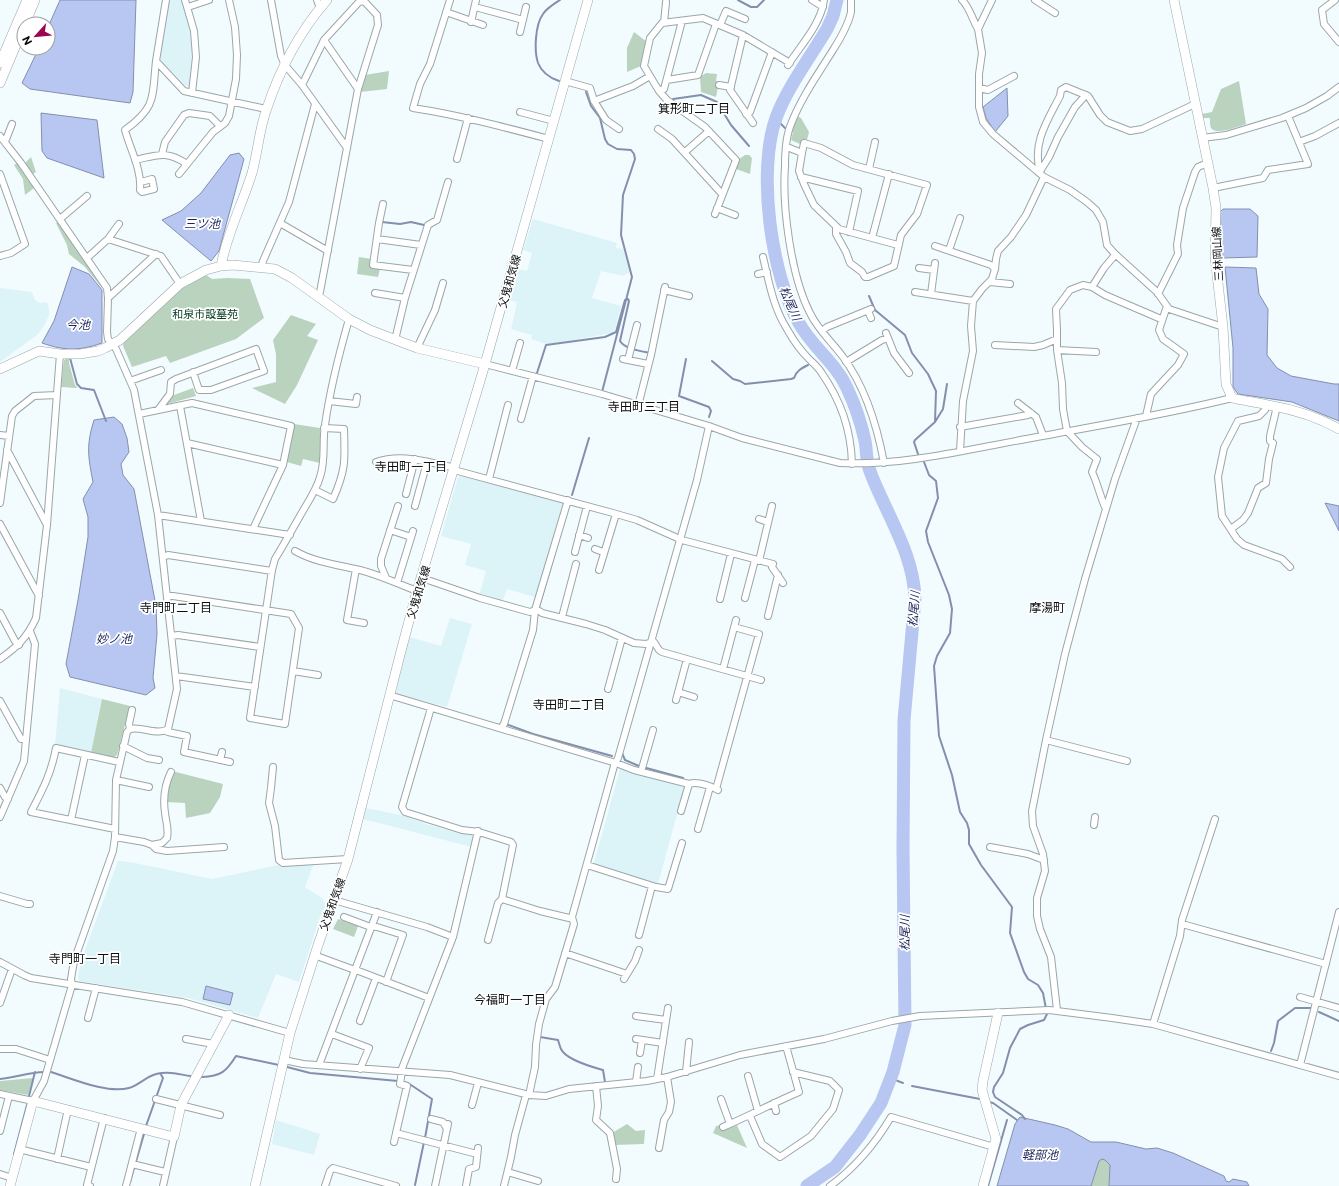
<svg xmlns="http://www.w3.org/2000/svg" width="1339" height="1186" font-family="Commissioner,'Noto Sans JP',sans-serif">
  <rect width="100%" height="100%" fill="#f2fcff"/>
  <path fill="#dcf3f8" d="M168,0H182L185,7L190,30L192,49L190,86H186L161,60L160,55L167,16Z
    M533,219L617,243L616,248L623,249L630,272L623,276L601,271L592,298L621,306L615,329L611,333L562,342L546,344L531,339L532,335L511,329L517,302L508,300L517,269L527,271L532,253L523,250Z
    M1,288L32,292L35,300L40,303L47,302L49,310V315L44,326L37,335L0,362V289Z
    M462,476L565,503L538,598L507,589L502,603L479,596L486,571L465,565L471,544L441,536L458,477Z
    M450,618L472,624L447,707L397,694L396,691L409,637L441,646Z
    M60,688L102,699L91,753L55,745Z
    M620,769L683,787L684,789L658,884L594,863Z
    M366,808L405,816L429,825L458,833L475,835L472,847L363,819Z
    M118,861L130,862L212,879L278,865L288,866L314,863L305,887L323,899L327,909L320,917L299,982L276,974L258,1018L188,998L79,981L78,977L81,961Z
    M276,1120L320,1134L314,1155L272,1144Z"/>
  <path fill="#b9d3bf" d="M634,32L647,42L641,66L627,72V48Z
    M389,71L387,89L360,92L365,75Z
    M706,73L717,74L716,81L719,82L716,97L701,92L700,77Z
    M1239,81L1246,124C1240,126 1216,136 1211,128C1210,126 1210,121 1210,118H1203L1202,114L1212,112L1221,89Z
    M797,116L801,118L809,132L807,140L802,139L800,144L791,140L793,132L790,131Z
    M745,155H749L752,158L750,174L736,169L739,159Z
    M31,157L36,172L33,174L25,163Z
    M17,163L34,188L25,195L23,179L14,165Z
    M58,222L104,288H102L85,267L69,254L67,245L56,223Z
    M359,257L372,259L371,268L380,269L378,277L357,274Z
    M206,275L212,279L227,278L250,279L264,318L236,339L170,363L166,356L132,367L123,346L124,341L184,285Z
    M291,315L316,324L307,336L318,340L297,385L285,404L252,388L276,382V354L273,340Z
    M67,358H69V363L75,385L77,387L76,388L61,387L64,360Z
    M193,388L196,396L167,404L174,395Z
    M294,424L320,428V463L303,459L301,466L287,462Z
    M102,699L130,706L117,755L112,759L91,753Z
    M172,771L223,784L220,797L210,813L186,818L185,803L166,802V791Z
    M338,919L358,926L354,937L333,929Z
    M33,1078L28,1095L0,1090V1081Z
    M627,1124L636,1131L645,1130L644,1144L614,1145L612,1133Z
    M721,1125L723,1131L737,1125L747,1148L713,1133L716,1126Z
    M1102,1159L1105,1160L1110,1165L1109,1186H1091L1099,1161Z"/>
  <path fill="#b8c6f2" stroke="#848fae" d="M60,0H136L133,92L130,103L30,89L22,83L39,48H48V27Z
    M1007,88L1008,116L995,132L986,118L983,107Z
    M41,113L97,120L104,178L47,158L42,151Z
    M239,153L244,159L219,251L211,261L162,220L181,211L201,193L230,155Z
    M1223,209H1250L1258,216L1257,257L1223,258L1221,251L1220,212Z
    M72,267L89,274L102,290V343C79,351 65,351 42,343L54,321Z
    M1225,267L1256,268L1259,294L1268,309L1267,355L1277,368L1291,376L1334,384H1339V421L1292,402L1238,394L1233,387V348Z
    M114,417L122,424L127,438L129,452L121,464L123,475L134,489L156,606L157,634L153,678L155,688L146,695L70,677L66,664L78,600L88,537V517L83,499L93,482C88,457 86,445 94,420Z
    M1325,503L1339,506V531Z
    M206,986L233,993L230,1005L203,999Z
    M1020,1117L1055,1125L1068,1129L1091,1142H1116L1146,1149L1157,1148L1173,1153L1224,1176L1226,1181L1229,1182L1233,1179L1247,1182L1249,1186H1109L1110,1165L1105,1160L1102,1159L1099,1161L1091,1186H997L1015,1124Z"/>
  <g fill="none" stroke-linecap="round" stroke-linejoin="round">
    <path stroke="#848fae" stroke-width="2" d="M738,0L751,7H757L764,0
      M559,81C550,78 542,73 538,63C534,51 535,25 543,14C547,8 554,4 560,0
      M586,92L591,106L600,118L605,139L608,144L617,149L631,150L634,154L635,159L623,195L621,235L632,277L602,392
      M673,99L701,95L717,102L731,125L749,146
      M776,119L785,128
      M382,222L400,224L411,222L424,225
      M869,296L875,310L905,335L912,353L928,374L936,391L935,422
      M628,299L629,301L620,341C625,349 640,351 650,353
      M70,358L77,384L81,388L94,390L106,421
      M819,358L824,355
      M686,359L679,396L709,407L711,411L709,417
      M712,361L733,379L740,381L745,384L791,379L794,378C796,371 802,368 808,365
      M537,373L546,345L605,337L616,332L625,300L628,299
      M918,454L914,442L915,440L935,422L943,409L947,384
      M924,462L929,475L936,481L938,498L926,531L928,542L949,595L952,609L950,633L937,656L934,666L939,736L952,775L960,812L967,823L969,830V844L981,865L1012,907L1010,933L1024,972L1028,979L1038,985L1043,993L1047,1014L1044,1020L1028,1025L1020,1029L1010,1048L1003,1073L994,1087L993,1092L995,1097L1022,1115L1025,1119
      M572,495L589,438
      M538,610L556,549
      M506,724L533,734L612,756
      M622,753L625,760L639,766L683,778
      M1319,1012L1339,1021
      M540,1037L558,1040C559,1043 560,1047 561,1049C566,1060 592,1067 603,1070L605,1082
      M1271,1051L1274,1043L1278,1021L1295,1008H1311
      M287,1067L310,1073L398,1081
      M51,1072C73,1079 107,1094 129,1088C137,1086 144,1079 151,1076C164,1070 177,1074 190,1076
      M202,1077C221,1076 226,1072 236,1056L279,1065
      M890,1078L903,1083
      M0,1079C15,1078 29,1072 44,1072
      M404,1082L408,1083L432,1099L425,1138
      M912,1086L980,1099
      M29,1096L35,1072
      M989,1102L993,1103L1017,1120
      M146,1126L163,1078L160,1073
      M14,1154L27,1105
      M130,1182L144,1134
      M415,1185L424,1142
      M988,1186L1007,1120"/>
    <path stroke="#b8c6f2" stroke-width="13" d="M807,1186L835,1167L860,1135L881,1103L893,1072L905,1025L903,849L904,720L915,599C914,562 896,530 881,497C877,488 873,480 870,471C866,462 867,451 865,441C861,422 855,405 847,388C836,363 812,347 799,323C771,275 757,171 776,118C787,88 811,56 827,29L833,16L837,0"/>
    <g stroke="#9aa6a9" stroke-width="8">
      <path id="street" d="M166,0L156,61L184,91L266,109
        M185,0L194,31L196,57L192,93
        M271,0L281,56L285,65L302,85L347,148
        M317,0L320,8
        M450,0L430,64L420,84L413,108C459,115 504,127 549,139
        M812,0L823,7
        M851,0C851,4 851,8 851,12C848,26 840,39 833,50C818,74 801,98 791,124C786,136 785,152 785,166C782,207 791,276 810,313C818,330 832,342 843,357C866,388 877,425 884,463
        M962,0C970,8 972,19 978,29
        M992,0L978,29L982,53L979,74V107L983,122L993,134L1044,177L1070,190L1087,202L1096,210L1103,222L1107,245L1114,253L1157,292L1169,309L1223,327
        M1035,0L1055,13
        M1335,0L1322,10L1324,24L1339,42
        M188,7L209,0
        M475,7L523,20
        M446,12L483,25
        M471,22L476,0
        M664,23L666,2
        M720,25L726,11L745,19
        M520,32L526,7
        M743,35L730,90L753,123
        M324,40L358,89
        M788,65C801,45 821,24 824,0
        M650,76L644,66L650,38L662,23L703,18L743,35L790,63
        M667,80L698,75L716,24
        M565,81L590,88L594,101L633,86L650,76L659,91L667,100L705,127L736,160L715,214
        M302,85L324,40L359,2L364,1L377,15L378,25L358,89L320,292L318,296
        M719,85L731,87
        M979,88L988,90L1014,76
        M659,91L664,89L682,21
        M594,101L606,120L619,129
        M520,112L554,121
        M746,114L750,112L772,52
        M658,129L672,139L722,194
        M0,136L21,163L107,288L108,298L107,332L108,339L116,349L134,390L158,515L177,689L168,729C157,736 142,726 130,729L127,732L116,780L115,837L113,851L74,961L71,979L72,985L44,1081L33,1101L0,1094
        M1202,138L1226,135L1282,118L1306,108L1327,96L1339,87
        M5,142L12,124
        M1299,142L1315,136L1339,123
        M787,147L802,153L804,143L821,148L853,165L927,185L917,214L901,235L894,266L868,277H865L862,272L850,263L846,252L836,234V227
        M685,152L709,131
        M802,153L799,171L804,184L814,205L839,229L872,238L889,174
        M162,154L165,142L184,115L189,113L210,116L220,126
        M457,159L468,118
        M135,160C158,155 166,150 187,164
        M869,169L875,142
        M1040,172C1032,143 1047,121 1060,96L1061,90L1066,87L1088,96L1100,115L1107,122L1130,131L1142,129L1195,104
        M1039,173L1049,157L1058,137L1075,107L1086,95
        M0,174L25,244L11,253L0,256
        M179,174L213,132L225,123L229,116L236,79L237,55L235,27L229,0
        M801,177L858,191L849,232
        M141,182L152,179L154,189L142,192L140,190C142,170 130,149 125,130C157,107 152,97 156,61
        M1213,188L1263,178L1268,170L1308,164L1288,116
        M383,204L379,223L373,265L413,270
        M717,208L735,215
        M60,219L87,196
        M280,223L328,251
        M872,238L898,245
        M108,239L161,256L180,284
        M377,239L421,245
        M935,246L991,265L995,269
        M949,250L960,218
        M763,257C769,282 773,307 787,329C793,340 800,350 809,359C813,363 818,367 821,372C841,401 851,429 852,464
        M87,258L108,239L119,224
        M261,267L263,261L289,202L315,104
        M919,268L934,270
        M758,274L767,272
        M990,282L1010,284
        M1092,287L1104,268L1115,255
        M664,290L689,296
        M915,292L973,301
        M375,293L405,298
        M931,294L935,263
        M1158,294L1178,254L1177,245L1183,208L1195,172L1198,167L1208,163
        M108,298L156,254
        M868,311L871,318
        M822,331L827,327L871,309
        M886,333L894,353L909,373
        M395,340L405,298L428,225L437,220L448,182
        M995,345L1034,347L1043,345L1057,339
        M417,348L435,310L443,283
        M1057,350L1096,352
        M623,359L648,364
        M628,360L637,325
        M846,362L882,340L888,338
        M485,364L602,394L709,426L742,438L840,463C902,466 965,450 1026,439C1095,426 1164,415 1232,398
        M512,371L520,343
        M130,381L161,370
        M329,401L356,404L357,397
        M1018,403L1036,417L1043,435
        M1266,404L1265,410L1259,416L1238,421L1224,448L1218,477L1222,516L1237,539L1244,545L1282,559L1290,567
        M180,406L201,521
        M638,406L651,355L665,287
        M158,410L170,394L171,382L176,379L256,349L264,371L211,390H199L193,372
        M139,414L192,403L291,426L283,465L253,529
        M1146,416L1151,394L1178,365L1184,354L1163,339L1159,330L1167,306
        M521,419L533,376
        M960,427L1028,415L1031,413
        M0,435L9,436
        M187,443L283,465
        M7,450L47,525
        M960,451L963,401L973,351L971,326L973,301L982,289L992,279L995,269L996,259L998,251L1011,237L1026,215L1044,177
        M376,462C402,453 426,462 452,467L454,470L613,513L637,520L682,540L773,564L772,567L783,583
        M489,479L508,405
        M315,490L333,499C346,470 345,460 344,429L324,428
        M406,494L415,459
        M0,503L12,416L15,411L34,396L57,395
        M415,506L427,462
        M1106,509C1100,497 1098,484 1092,472L1097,459L1082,447L1067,431L1063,409L1062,383L1057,350V330L1056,309L1070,290L1083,285L1092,287L1105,295L1161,319
        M158,515L290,535
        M759,519L768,522
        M0,524L39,596
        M1231,529L1243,520L1248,513L1258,488L1266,483L1269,459L1273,443L1270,441V436L1277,406
        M390,530L411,537
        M579,535L588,538
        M595,549L603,552
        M295,551C314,562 338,565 360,570C380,575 398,584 417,591
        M575,552L587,506
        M163,557L168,555L272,571
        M759,561L772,506
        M356,569L347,620L364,623
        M599,570L616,514
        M386,578L381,566V559L398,506
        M422,578L480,598L530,612C535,610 538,609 542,613L586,624L605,630L634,643L646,644L654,642L659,650L662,652L761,680
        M397,583L413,531
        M168,596H173L291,614L299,628L285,724L250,718L272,570L275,559C285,543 294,526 304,509C310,499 317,488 320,477C326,460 322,442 325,425C330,389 339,354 349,319
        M745,598L755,560
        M720,599L731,554
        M0,613L15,641L19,645
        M768,616L778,575
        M562,617L576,564
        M172,636L178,635L260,647
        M0,659C17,647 27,638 36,618L47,525L60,354
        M723,669L736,620
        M293,671L318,675
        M176,676L255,687
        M608,689L622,638
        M678,692L694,697
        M389,695L616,763L634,770L689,784C698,781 710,786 718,790
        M676,700L687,659
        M0,701L21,739H26
        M431,708L402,807L405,812L462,830L479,832L511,842L513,845L502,899L540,911L569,918L572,917
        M501,728L504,724L533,630L535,610L568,500
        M130,729L129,724L132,710
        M166,731L168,732L187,736L184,752L230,762
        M1046,740L1127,761
        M123,746L147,758L159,760
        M220,760L222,752
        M273,767L271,788L269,803L275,826L279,860L283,863L348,859
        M641,772L653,730
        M116,780L149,787
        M0,788L5,797L8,799
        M716,789L759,634L734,627
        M681,811L689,784
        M0,817L24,761L35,644L30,631
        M71,820L85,755
        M1094,825L1095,817
        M115,829L31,812C43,789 51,774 56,748L119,762
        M698,829L710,787
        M115,837L144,842L152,845L156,849L167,851L224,847
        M152,845L162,843L167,838C169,829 166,822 165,813C163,799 165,784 171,772
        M990,847L1028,854L1044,860
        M587,865L656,887L668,889L682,843
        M0,896L27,904H30
        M334,900L427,927L453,937
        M344,917L368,926L377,927L403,935L386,982
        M1182,924L1326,964
        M639,935L652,886
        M488,940L498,903L502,899
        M565,953L627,974
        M314,955L352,969
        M0,962L24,975L31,978L182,1002L290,1033
        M356,970L429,998
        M624,979L635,961L639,950
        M1300,997L1339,1008
        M0,1003L12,969
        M1057,1010L1051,957L1040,929L1037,916V898L1045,871L1043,854L1033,826L1032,811L1046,740L1065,654L1085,579L1115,479L1137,418
        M636,1016L666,1020
        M88,1018L96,988
        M360,1021L376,978
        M1153,1024L1180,936L1182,920L1215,819
        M332,1034L369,1048L360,1069
        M186,1039L213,1044
        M636,1039L663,1043
        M0,1049H16L50,1060
        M640,1053L642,1040
        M284,1060L303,1064L450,1075L529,1095L546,1096L569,1089L647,1081L667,1077L740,1055L824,1039L892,1021L920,1016L1049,1010L1112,1018L1153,1024L1339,1076
        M319,1065L377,912
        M1300,1065L1339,912
        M401,1071L453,937L478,831
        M402,1071L400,1084L407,1086L396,1133L477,1154
        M686,1072L689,1042
        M748,1076L758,1111
        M657,1079L668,1008
        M636,1082L638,1067
        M596,1086L598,1106L596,1120L610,1133L617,1169L616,1179
        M529,1095L535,1067L536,1045L539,1024L546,999L555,987L574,924L572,917L614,766L618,758L697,480L709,426
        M156,1099L220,1115
        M721,1099L730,1124
        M774,1103L776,1111
        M472,1105L478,1083
        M750,1116L762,1144L780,1157L811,1136L833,1109L839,1090L830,1081L793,1072
        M431,1119L443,1122L447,1129
        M723,1127C749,1116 773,1103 799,1092L786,1046
        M0,1131L9,1096
        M394,1142L396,1133
        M659,1148L664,1120L669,1112L671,1102L667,1077
        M19,1149L91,1167
        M57,1159L68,1109
        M132,1164L165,1172
        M508,1172L538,1181
        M0,1174L12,1178
        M90,1186L87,1185L104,1118
        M126,1186L141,1128
        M163,1186L174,1137
        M325,1186L330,1171L333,1168L396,1186
        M435,1186L448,1124
        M466,1186L469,1169L476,1167L478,1148
        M504,1186L511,1157L515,1135L526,1095
        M830,1186C856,1167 875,1144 891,1117L994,1147"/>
    </g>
    <g stroke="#9aa6a9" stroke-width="10">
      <path id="secondary" d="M1174,0L1213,188L1216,208L1215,257L1223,327L1226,384L1232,398C1244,401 1256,402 1268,405C1292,409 1318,417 1339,429
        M25,24L35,0
        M0,63L27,0
        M0,83L24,26
        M221,266C227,233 242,205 252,173C258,152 259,129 267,108C280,69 300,31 327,0
        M0,369L39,351L60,354H80L98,351L105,348L120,340L180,284L206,270L221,266L233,265L275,269L292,278L349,319L370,330L417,348L485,364
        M10,1186L33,1101L174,1137L181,1105L229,1015
        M255,1186L290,1033L318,945L348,859L401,651L417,591L483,371L588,0
        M983,1186L996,1139L982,1090L983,1081L998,1013"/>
    </g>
    <use href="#street" stroke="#fff" stroke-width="6"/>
    <use href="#secondary" stroke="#fff" stroke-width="9"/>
  </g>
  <g text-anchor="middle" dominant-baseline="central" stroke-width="3.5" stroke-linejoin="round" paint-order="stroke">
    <g font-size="11" fill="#0a0e0f" stroke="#fff">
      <text transform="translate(1217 254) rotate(-93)">三林岡山線</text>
      <text transform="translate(509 281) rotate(-74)">父鬼和気線</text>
      <text transform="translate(418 592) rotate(-73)">父鬼和気線</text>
      <text transform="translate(332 904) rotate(-70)">父鬼和気線</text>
    </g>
    <g font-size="11" fill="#043a1d" stroke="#fff">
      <text x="205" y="313">和泉市設墓苑</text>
    </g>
    <g font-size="12" fill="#0a0e0f" stroke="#fff">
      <text x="694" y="108">箕形町二丁目</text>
      <text x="644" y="406">寺田町三丁目</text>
      <text x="411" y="466">寺田町一丁目</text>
      <text x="176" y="607">寺門町二丁目</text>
      <text x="1047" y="607">摩湯町</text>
      <text x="569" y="704">寺田町二丁目</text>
      <text x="85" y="958">寺門町一丁目</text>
      <text x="510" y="999">今福町一丁目</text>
    </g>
    <g font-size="12" font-style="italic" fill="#1a2458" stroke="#fff">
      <text x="202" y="223">三ツ池</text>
      <text transform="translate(791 303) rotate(67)">松尾川</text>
      <text x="78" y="324">今池</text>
      <text transform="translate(913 609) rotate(-85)">松尾川</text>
      <text x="114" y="638">妙ノ池</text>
      <text transform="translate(904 933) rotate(-90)">松尾川</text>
      <text x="1040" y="1154">軽部池</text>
    </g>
  </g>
  <g transform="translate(36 36) rotate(243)"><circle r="19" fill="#ffffff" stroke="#9d9f9f"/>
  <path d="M0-3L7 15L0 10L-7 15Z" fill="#9c0552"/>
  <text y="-6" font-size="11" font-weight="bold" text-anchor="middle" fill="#0a0e0f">N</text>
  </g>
</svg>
